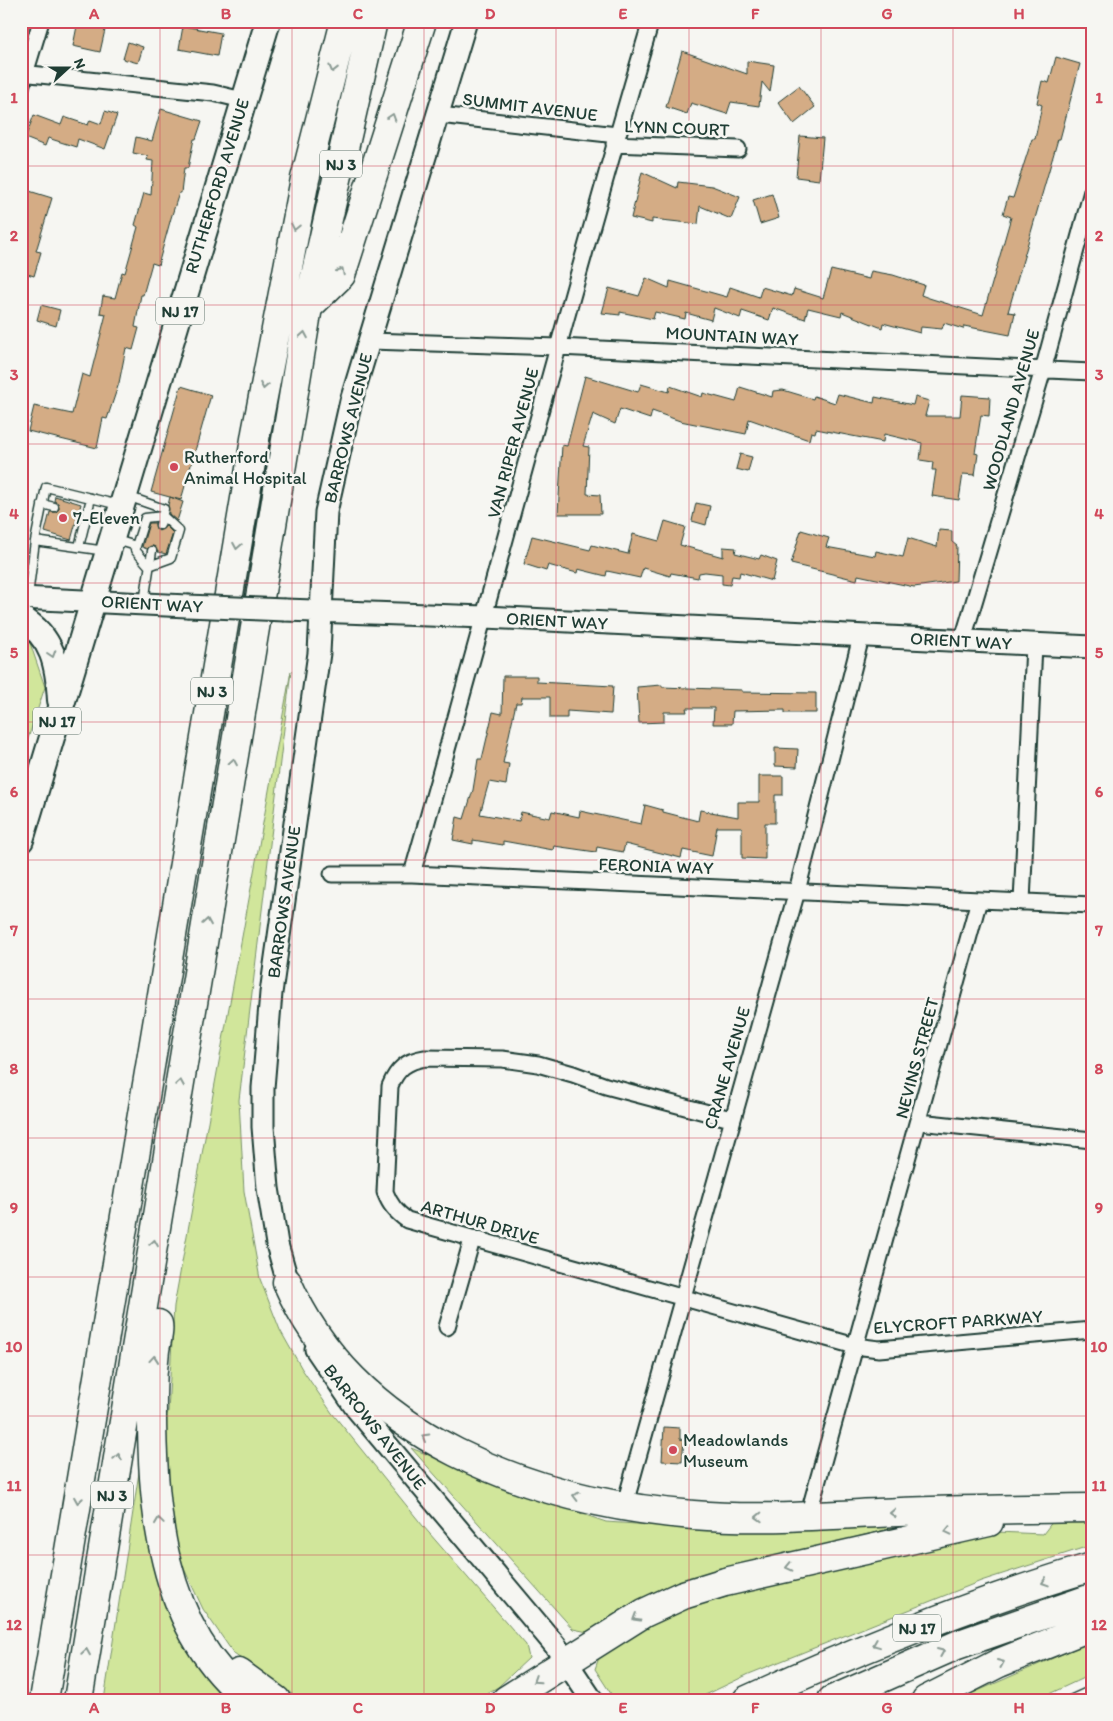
<svg xmlns="http://www.w3.org/2000/svg" width="1113" height="1721" font-family="Itim,sans-serif">
  <rect width="100%" height="100%" fill="#f6f6f2"/>
  <filter id="ink" filterUnits="userSpaceOnUse"><feTurbulence type="fractalNoise" baseFrequency=".02" numOctaves="2"/><feDisplacementMap in="SourceGraphic" scale="10" xChannelSelector="R" yChannelSelector="G"/><feConvolveMatrix kernelMatrix="1 2 1 2 8 2 1 2 1" color-interpolation-filters="sRGB"/></filter>
  <g filter="url(#ink)">
    <path fill="#d1e69b" stroke="#789268" d="M21,636L28,637L45,687L21,760Z
      M291,671L239,1100L244,1191L260,1279L280,1330L302,1369L332,1413L423,1526L526,1645L529,1658L498,1687L475,1700H304L286,1691L234,1654L203,1609L170,1539L159,1431L168,1412L174,1306Z
      M411,1448L536,1498L606,1522L711,1529L904,1525L731,1569L588,1632L573,1629Z
      M140,1466L149,1540L238,1700H104Z
      M1053,1521H1092V1545L981,1581L749,1674L695,1700H615L595,1669L602,1649L678,1610L847,1565L996,1532L1043,1534Z
      M1092,1641V1674L1036,1700H957Z"/>
    <path fill="#d4ac85" stroke="#1f3d34" d="M78,21H107L100,52L73,46Z
      M183,26L221,33L217,56L179,49Z
      M128,42L143,47L138,63L123,59Z
      M682,51L747,74V61L774,65L770,92L762,82L759,106L731,102L727,114L691,103L687,114L666,107Z
      M1056,57L1080,64L1060,139H1058L1008,312L1015,313L1010,335L964,326L963,329L944,323L942,329L921,327L920,333L883,323L882,328L842,312L841,316L808,308L805,319L773,308L769,320L742,311L740,318L714,308L711,320L686,313L685,319L655,312L653,319L620,312V315L602,313L609,288L639,296L646,278L669,288L670,281L727,297L730,287L759,297L762,287L792,296L794,289L823,298L831,270L869,279L871,271L893,275L924,285L921,295L929,298L983,315L1011,217L1003,214L1008,197L1013,198L1032,139H1035L1042,105L1037,103L1042,81L1049,83Z
      M799,86L815,107L794,124L778,102Z
      M161,109L202,121L196,139H194L188,168H184L181,193H179L171,218L158,265L152,263L143,295H141L135,327L139,328L133,350L126,348L119,383L107,419L103,418L97,448L28,431L34,406L72,414L82,374L90,377L106,314L100,313L103,296L115,298L122,272L125,273L138,227L135,225L144,193L151,195L153,161L147,160L148,156L133,153L136,137L152,141Z
      M105,111L117,115L105,149L78,139L76,147L48,138L45,146L25,138L34,115L61,125L64,117L88,125L90,120L101,124Z
      M800,136L823,138L819,180L796,177Z
      M642,172L677,188L678,182L712,186L740,197L731,219L700,206L698,224L652,219V223L631,218Z
      M26,190L52,198L36,251L41,252L34,276L21,272V218L26,203L22,202Z
      M772,194L779,218L760,224L753,200Z
      M41,305L60,310L56,326L37,320Z
      M585,376L638,392L641,384L669,392L670,386L702,397L703,393L736,402L740,387L772,397L773,391L783,390L813,399L814,396L835,403L838,394L874,403L875,397L913,405L915,397L929,401L925,416H960L962,395L990,397L989,416L981,415L975,453L978,454L975,475L963,474L959,500L932,496L936,470H932L933,462L920,460L922,443L884,434L883,442L816,429L815,433L811,432L809,440L749,419L746,434L680,421L652,411L650,419L620,409L615,424L593,414L583,446L589,447L587,494L600,495L601,514H558L562,445L567,446Z
      M181,386L211,395L181,500L151,492Z
      M740,454L752,457L748,472L736,469Z
      M55,496L81,504L71,540L45,532L50,512H56L59,509L58,503L54,501Z
      M170,497L183,502L177,521L169,514L168,505Z
      M696,503L710,506L706,525L692,521Z
      M665,521L685,527L680,545L723,557V547L736,548L735,553L759,559L761,555L777,561L772,581L740,572L739,577L732,576L730,585L722,584V574L705,572L699,573L698,578L671,573L670,576L643,568L640,578L607,571L606,576L578,569L577,573L548,565L546,571L524,564L532,536L590,550L592,545L628,554L633,534L659,541Z
      M149,523H155L156,529L159,531L166,526L173,533L166,554L158,552L153,546L147,549L142,547Z
      M801,530L829,538L826,547L875,556L876,551L903,557L908,538L937,547L939,530L952,531V542L957,546L956,581L914,587L858,575L857,580L791,564Z
      M503,676H537V682L613,686L611,714L567,711V718H550V697H522L521,703H516L503,763L509,764L506,785L489,782L480,814L519,821L521,812L550,818L552,811L579,817L580,811L641,824L645,805L663,810V812L698,821L700,810L738,817V802H759V776H783V795H775V823H765V859L742,858V827H717L712,856L683,850L681,858L625,844L623,852L597,847L596,852L554,846L553,850L503,841V845L473,840V844L453,840L457,817L464,819L473,790L478,759H482L493,712L502,714Z
      M662,685V687L742,690V692L816,693V713H785V710L733,711L732,724H713L714,708H686L687,712H664V722L639,723L637,687Z
      M775,748L798,749L797,767L775,766Z
      M664,1427L680,1428V1439L684,1440L682,1462L662,1461Z"/>
    <g fill="none" stroke-linecap="round" stroke-linejoin="round">
      <g stroke="#1f3d34" stroke-width="11">
        <path id="lane" d="M127,496L164,509L160,525
          M42,504L54,507
          M163,516L179,531L171,558L149,566L135,550L136,546L145,518Z
          M113,539L136,546
          M35,541L106,551
          M79,547L91,498
          M28,596L35,541L46,487L119,505
          M144,602L152,551
          M1070,1700L1092,1690"/>
      </g>
      <g stroke="#1f3d34" stroke-width="19">
        <path id="street" d="M21,73L213,93L243,100
          M21,87L41,21
          M439,115L617,135
          M614,144L738,149
          M370,341L558,347L1092,372
          M963,639L1043,370L1092,191
          M332,874H412L1092,905
          M412,874C493,590 567,304 651,21
          M1022,902L1034,645
          M731,1119L606,1086L573,1074L538,1064L502,1059L425,1058C406,1061 397,1069 390,1086L385,1192C390,1205 396,1212 407,1220L855,1346L879,1349L1092,1330
          M919,1122L1092,1140
          M447,1327L472,1240
          M624,1507L797,891L861,637
          M808,1516L979,900"/>
      </g>
      <g stroke="#1f3d34" stroke-width="25">
        <path id="secondary" d="M21,598L187,606
          M285,610L485,617L1092,647
          M292,1297L277,1244L268,1188L263,1127V1088L271,993L319,653L326,512L351,401L466,21
          M316,1349L356,1408L555,1645L592,1700"/>
      </g>
      <g stroke="#1f3d34" stroke-width="28">
        <path id="primary" d="M21,618C53,637 58,665 60,700
          M21,840L268,21"/>
      </g>
      <g stroke="#1f3d34" stroke-width="31">
        <path id="highway" d="M308,307L341,275L422,21
          M287,1282C355,1439 535,1502 693,1515C754,1520 816,1516 877,1513C948,1510 1020,1509 1092,1508
          M158,1324C160,1332 156,1342 155,1350C153,1365 152,1381 152,1396C151,1502 159,1630 250,1700
          M239,1673L276,1700
          M44,1700L256,433L305,179L345,21
          M78,1700L308,307L373,21
          M506,1700L644,1613L683,1595L725,1582L989,1522
          M747,1700C859,1649 974,1602 1092,1567
          M832,1700L957,1645L1092,1598
          M926,1700L999,1663L1092,1626"/>
      </g>
      <use href="#lane" stroke="#f6f6f2" stroke-width="8"/>
      <use href="#street" stroke="#f6f6f2" stroke-width="15"/>
      <use href="#secondary" stroke="#f6f6f2" stroke-width="21"/>
      <use href="#primary" stroke="#f6f6f2" stroke-width="24"/>
      <use href="#highway" stroke="#f6f6f2" stroke-width="28"/>
      <g stroke="#1f3d34" stroke-width="25" stroke-linecap="butt">
        <path id="secondary-bridge" d="M187,606L285,610"/>
      </g>
      <use href="#secondary-bridge" stroke="#f6f6f2" stroke-width="21"/>
    </g>
    <defs><path id="oneway-chevron" d="M-2-3.5L2.5 0L-2 3.5" fill="none" stroke-width="1.6" stroke-linecap="round" stroke-linejoin="round" transform="scale(1.25)"/></defs>
    <g stroke="#8a9a93">
      <use href="#oneway-chevron" transform="translate(333 69) rotate(104)"/>
      <use href="#oneway-chevron" transform="translate(392 117) rotate(-72)"/>
      <use href="#oneway-chevron" transform="translate(295 227) rotate(102)"/>
      <use href="#oneway-chevron" transform="translate(341 271) rotate(-63)"/>
      <use href="#oneway-chevron" transform="translate(304 335) rotate(-80)"/>
      <use href="#oneway-chevron" transform="translate(264 386) rotate(100)"/>
      <use href="#oneway-chevron" transform="translate(237 546) rotate(100)"/>
      <use href="#oneway-chevron" transform="translate(52 654) rotate(72)"/>
      <use href="#oneway-chevron" transform="translate(233 762) rotate(-81)"/>
      <use href="#oneway-chevron" transform="translate(207 922) rotate(-81)"/>
      <use href="#oneway-chevron" transform="translate(180 1083) rotate(-81)"/>
      <use href="#oneway-chevron" transform="translate(154 1243) rotate(-81)"/>
      <use href="#oneway-chevron" transform="translate(154 1359) rotate(-85)"/>
      <use href="#oneway-chevron" transform="translate(425 1437) rotate(-150)"/>
      <use href="#oneway-chevron" transform="translate(118 1457) rotate(-81)"/>
      <use href="#oneway-chevron" transform="translate(576 1496) rotate(-166)"/>
      <use href="#oneway-chevron" transform="translate(78 1500) rotate(99)"/>
      <use href="#oneway-chevron" transform="translate(893 1513) rotate(178)"/>
      <use href="#oneway-chevron" transform="translate(759 1517) rotate(178)"/>
      <use href="#oneway-chevron" transform="translate(159 1521) rotate(-98)"/>
      <use href="#oneway-chevron" transform="translate(948 1531) rotate(167)"/>
      <use href="#oneway-chevron" transform="translate(789 1567) rotate(167)"/>
      <use href="#oneway-chevron" transform="translate(1045 1582) rotate(162)"/>
      <use href="#oneway-chevron" transform="translate(636 1618) rotate(149)"/>
      <use href="#oneway-chevron" transform="translate(876 1644) rotate(158)"/>
      <use href="#oneway-chevron" transform="translate(86 1652) rotate(-81)"/>
      <use href="#oneway-chevron" transform="translate(941 1652) rotate(-23)"/>
      <use href="#oneway-chevron" transform="translate(1001 1663) rotate(-24)"/>
      <use href="#oneway-chevron" transform="translate(536 1680) rotate(147)"/>
    </g>
  </g>
  <path fill="none" stroke="#d1495b" stroke-width="1" stroke-opacity="0.55" d="M160,21V1700M292,21V1700M424,21V1700M556,21V1700M689,21V1700M821,21V1700M953,21V1700M21,166H1092M21,305H1092M21,444H1092M21,583H1092M21,722H1092M21,860H1092M21,999H1092M21,1138H1092M21,1277H1092M21,1416H1092M21,1555H1092"/>
  <g fill="#d1495b" stroke="#f6f6f2" stroke-width="2">
    <circle cx="174" cy="467" r="5"/>
    <circle cx="63" cy="518" r="5"/>
    <circle cx="673" cy="1450" r="5"/>
  </g>
  <g text-anchor="middle" dominant-baseline="central" stroke-width="5" stroke-linejoin="round" paint-order="stroke">
    <g fill="#f6f6f2" stroke="#60746d" stroke-width="1">
      <rect x="320" y="150.5" width="42" height="27" rx="4"/>
      <rect x="156" y="297.5" width="48" height="27" rx="4"/>
      <rect x="191" y="677.5" width="42" height="27" rx="4"/>
      <rect x="33" y="707.5" width="48" height="27" rx="4"/>
      <rect x="91" y="1481.5" width="42" height="27" rx="4"/>
      <rect x="893" y="1614.5" width="48" height="27" rx="4"/>
    </g>
    <g font-size="16" font-weight="bold" fill="#1f3d34">
      <text x="341" y="164">NJ 3</text>
      <text x="180" y="311">NJ 17</text>
      <text x="212" y="691">NJ 3</text>
      <text x="57" y="721">NJ 17</text>
      <text x="112" y="1495">NJ 3</text>
      <text x="917" y="1628">NJ 17</text>
    </g>
    <g font-size="18" fill="#1f3d34" stroke="#f6f6f2">
      <text transform="translate(530 107) rotate(7)">SUMMIT AVENUE</text>
      <text transform="translate(677 128) rotate(2)">LYNN COURT</text>
      <text transform="translate(217 186) rotate(-73)">RUTHERFORD AVENUE</text>
      <text transform="translate(732 336) rotate(3)">MOUNTAIN WAY</text>
      <text transform="translate(1011 410) rotate(-74)">WOODLAND AVENUE</text>
      <text transform="translate(348 428) rotate(-76)">BARROWS AVENUE</text>
      <text transform="translate(513 443) rotate(-75)">VAN RIPER AVENUE</text>
      <text transform="translate(152 604) rotate(3)">ORIENT WAY</text>
      <text transform="translate(557 621) rotate(3)">ORIENT WAY</text>
      <text transform="translate(961 641) rotate(3)">ORIENT WAY</text>
      <text transform="translate(656 866) rotate(2)">FERONIA WAY</text>
      <text transform="translate(284 902) rotate(-82)">BARROWS AVENUE</text>
      <text transform="translate(917 1058) rotate(-75)">NEVINS STREET</text>
      <text transform="translate(727 1068) rotate(-74)">CRANE AVENUE</text>
      <text transform="translate(480 1222) rotate(16)">ARTHUR DRIVE</text>
      <text transform="translate(958 1322) rotate(-4)">ELYCROFT PARKWAY</text>
      <text transform="translate(375 1427) rotate(52)">BARROWS AVENUE</text>
    </g>
    <g font-size="18" fill="#1f3d34" stroke="#f6f6f2" text-anchor="start">
      <text x="184" y="457">Rutherford<tspan x="184" dy="21">Animal Hospital</tspan></text>
      <text x="73" y="518">7-Eleven</text>
      <text x="683" y="1440">Meadowlands<tspan x="683" dy="21">Museum</tspan></text>
    </g>
  </g>
  <rect width="1113" height="1721" fill="none" stroke="#f6f6f2" stroke-width="55"/>
  <g transform="translate(68 68) rotate(69)" stroke="#f6f6f2" stroke-width="4" paint-order="stroke">
  <path d="M0-4L9 19L0 12L-9 19Z" fill="#1f3d34"/>
  <text y="-8" font-size="14" font-weight="bold" text-anchor="middle" fill="#1f3d34">N</text>
  </g>
  <rect x="28" y="28" width="1058" height="1666" fill="none" stroke="#d1495b" stroke-width="2"/>
  <g font-size="16" text-anchor="middle" font-weight="bold" fill="#d1495b">
    <text x="94" y="19">A</text>
    <text x="226" y="19">B</text>
    <text x="358" y="19">C</text>
    <text x="490" y="19">D</text>
    <text x="623" y="19">E</text>
    <text x="755" y="19">F</text>
    <text x="887" y="19">G</text>
    <text x="1019" y="19">H</text>
    <text x="14" y="103">1</text>
    <text x="1099" y="103">1</text>
    <text x="14" y="241">2</text>
    <text x="1099" y="241">2</text>
    <text x="14" y="380">3</text>
    <text x="1099" y="380">3</text>
    <text x="14" y="519">4</text>
    <text x="1099" y="519">4</text>
    <text x="14" y="658">5</text>
    <text x="1099" y="658">5</text>
    <text x="14" y="797">6</text>
    <text x="1099" y="797">6</text>
    <text x="14" y="936">7</text>
    <text x="1099" y="936">7</text>
    <text x="14" y="1074">8</text>
    <text x="1099" y="1074">8</text>
    <text x="14" y="1213">9</text>
    <text x="1099" y="1213">9</text>
    <text x="14" y="1352">10</text>
    <text x="1099" y="1352">10</text>
    <text x="14" y="1491">11</text>
    <text x="1099" y="1491">11</text>
    <text x="14" y="1630">12</text>
    <text x="1099" y="1630">12</text>
    <text x="94" y="1713">A</text>
    <text x="226" y="1713">B</text>
    <text x="358" y="1713">C</text>
    <text x="490" y="1713">D</text>
    <text x="623" y="1713">E</text>
    <text x="755" y="1713">F</text>
    <text x="887" y="1713">G</text>
    <text x="1019" y="1713">H</text>
  </g>
</svg>
